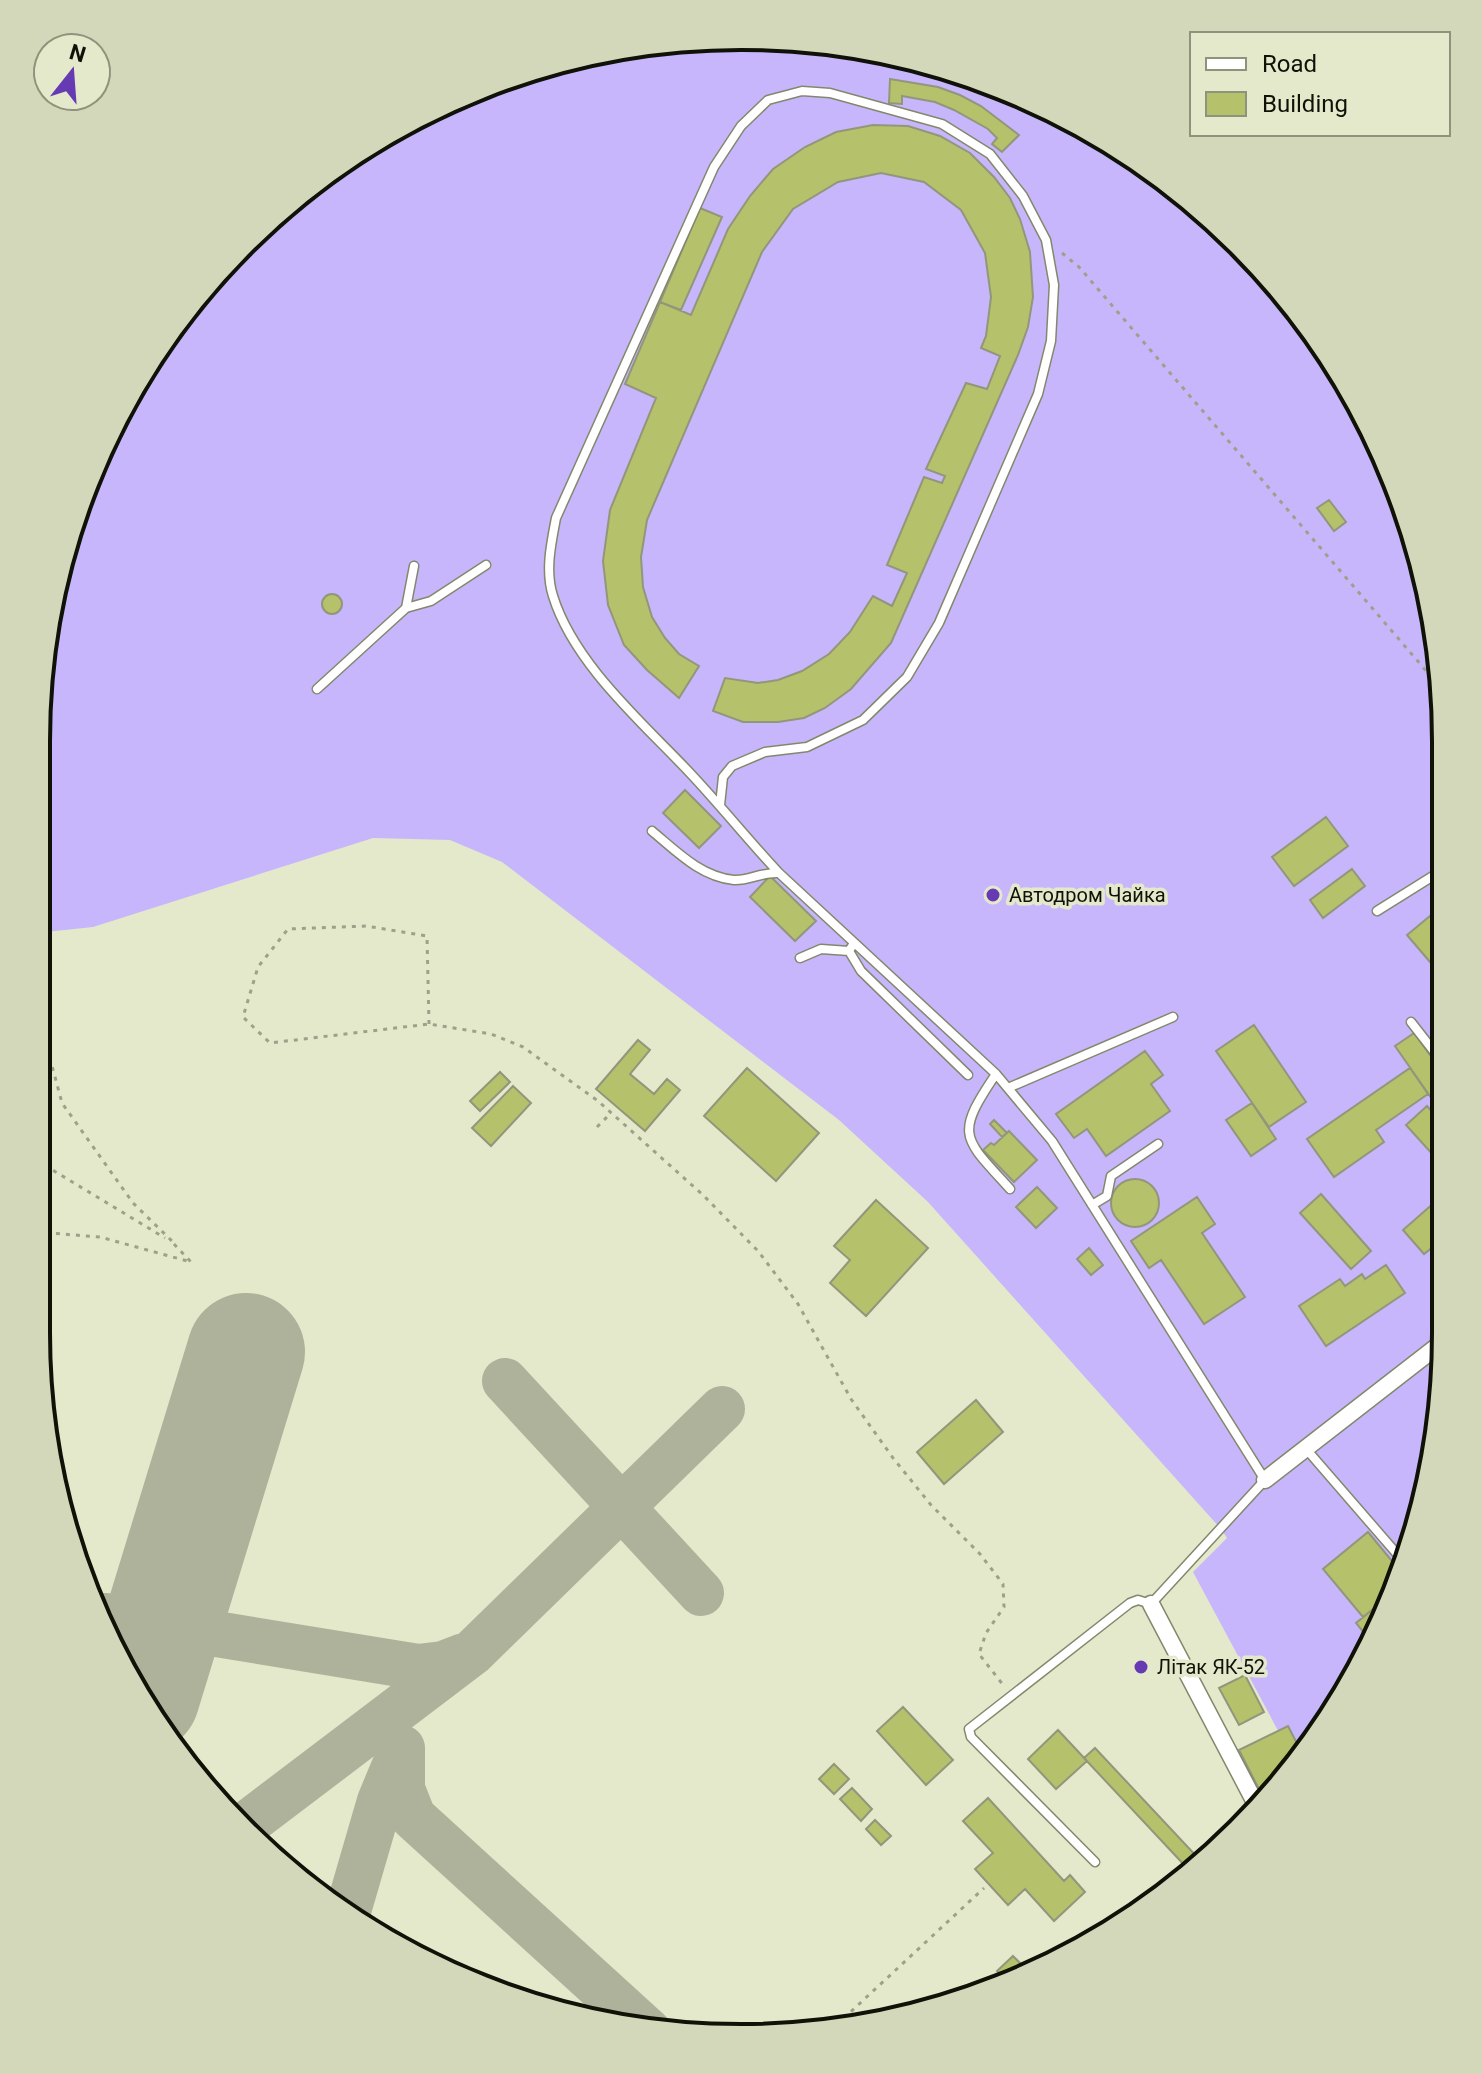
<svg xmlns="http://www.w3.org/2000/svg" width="1482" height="2074" font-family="Roboto,sans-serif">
  <rect width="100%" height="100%" fill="#e4e9cb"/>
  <path fill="#c7b6fc" d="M788,38L924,60L1053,109L1171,182L1271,277L1392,471L1440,649L1445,1379L1422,1516L1373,1645L1297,1766L1193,1572L1227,1538L1221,1529L928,1202L839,1120L502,862L450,840L373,838L93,927L36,933V741L50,603L131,388L277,211L389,130L515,73L649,42Z"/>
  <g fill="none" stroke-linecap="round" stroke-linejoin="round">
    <path stroke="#aeb29a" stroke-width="46" d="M505,1381L701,1593
      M106,1616L418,1667L443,1664L464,1656
      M402,1748V1789L413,1817L649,2032
      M244,1826L472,1653L722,1409
      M348,1911L380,1801L400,1753"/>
    <path stroke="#aeb29a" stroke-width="118" d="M141,1695L246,1352"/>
  </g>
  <path fill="#b6c16b" stroke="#92967b" stroke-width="2" d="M890,79L938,87L960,95L981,106L1019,135L1002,152L992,144L997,138L988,129L954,110L935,102L902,96V104L889,103Z
    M873,125L908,126L940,136L970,153L994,177L1010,198L1020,219L1030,252L1033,297L1028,327L1018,355L891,643L851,689L825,708L804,718L778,722H743L713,711L725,678L758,683L778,680L802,671L829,654L850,632L873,596L892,606L907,573L887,565L924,477L942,483L945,476L926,469L966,383L987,389L1000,356L981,348L986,336L991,297L985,253L961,210L924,182L881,173L838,182L793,209L762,252L647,520L641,557L643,587L652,617L665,638L679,654L699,666L679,698L647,670L624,645L608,605L603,561L610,510L656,398L625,384L660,302L691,315L728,229L750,196L773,169L805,147L836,132Z
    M700,208L722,217L681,310L660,302Z
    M1329,500L1346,522L1334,531L1317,508Z
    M322 604a10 10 0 1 1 20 0a10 10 0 1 1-20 0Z
    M685,790L721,826L699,848L663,813Z
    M1326,817L1348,846L1294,886L1272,857Z
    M1352,869L1365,886L1323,918L1310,900Z
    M770,876L816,921L795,941L750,897Z
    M1442,906V964L1436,969L1407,935Z
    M1254,1025L1306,1102L1269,1127L1216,1051Z
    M1414,1033L1443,1073V1091L1432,1099L1395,1046Z
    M638,1040L650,1050L630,1074L654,1094L667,1079L680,1090L645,1131L596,1089Z
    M1145,1051L1163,1075L1151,1084L1170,1111L1106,1156L1087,1129L1074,1138L1056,1114Z
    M747,1068L819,1133L776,1181L704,1116Z
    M1410,1068L1428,1094L1376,1130L1384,1142L1334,1177L1307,1139Z
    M500,1072L510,1082L480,1111L470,1101Z
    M513,1086L531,1103L491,1146L472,1128Z
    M1252,1103L1276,1139L1251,1156L1226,1120Z
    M1427,1106L1443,1124V1166L1406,1125Z
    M994,1120L1007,1133L1002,1137L990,1124Z
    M1009,1131L1037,1160L1014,1182L983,1150L991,1143L994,1145Z
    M1111 1203a24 24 0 1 1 48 0a24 24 0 1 1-48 0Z
    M1037,1187L1057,1208L1036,1228L1016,1207Z
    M1321,1194L1371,1251L1351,1269L1300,1213Z
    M1443,1195L1444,1238L1424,1254L1403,1230Z
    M1197,1197L1215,1224L1202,1233L1245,1297L1204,1324L1161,1260L1149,1268L1131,1241Z
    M876,1200L928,1248L866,1316L830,1283L850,1260L834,1246Z
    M1089,1248L1103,1265L1091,1275L1077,1259Z
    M1386,1265L1405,1293L1326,1346L1299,1306L1340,1279L1345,1286L1362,1274L1365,1279Z
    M976,1400L1003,1432L944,1484L917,1452Z
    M1368,1532L1401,1572L1393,1593L1363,1617L1323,1569Z
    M1393,1593L1373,1644L1356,1623Z
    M1245,1675L1264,1712L1239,1725L1219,1688Z
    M903,1707L953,1760L926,1785L877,1731Z
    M1288,1726L1304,1757L1285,1778L1260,1791L1239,1750Z
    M1058,1730L1087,1761L1056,1789L1028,1759Z
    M1095,1748L1199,1859L1188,1869L1084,1758Z
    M834,1764L849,1779L834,1794L819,1779Z
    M852,1788L872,1809L861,1821L840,1799Z
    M988,1798L1064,1881L1070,1875L1085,1892L1054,1921L1025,1889L1008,1905L975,1869L993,1853L963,1821Z
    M875,1820L891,1836L881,1845L866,1829Z
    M1013,1956L1030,1973L1010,1984L997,1971Z"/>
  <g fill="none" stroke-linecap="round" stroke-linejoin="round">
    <g stroke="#83886c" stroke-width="11">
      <path id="lane" d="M406,608L431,601L486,565
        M317,689L406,608L414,566
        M720,805L723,777L732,766L765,752L807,747L863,720L907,677L939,623L1038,394L1051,341L1054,285L1046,240L1023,196L990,154L942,124L830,93L802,91L768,100L741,126L714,167L556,518C551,544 545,571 553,596C574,664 643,723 690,773C721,806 749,841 779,873L996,1074L1052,1141L1265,1480L1151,1604L1138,1600L1130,1603L969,1729L971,1737L1095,1862
        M652,831C676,851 701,877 734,880C748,881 762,872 778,873
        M1377,911L1441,871
        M854,943L849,951L861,971L968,1075
        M800,958L821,949L849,951
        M1411,1022L1443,1063
        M996,1074C954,1136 963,1137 1010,1189
        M1008,1088L1173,1017
        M1092,1205L1107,1196L1111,1176L1158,1144
        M1444,1288L1436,1294L1444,1305
        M1307,1450L1404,1562"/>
    </g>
    <g stroke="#83886c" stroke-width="19">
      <path id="street" d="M1265,1480L1444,1341
        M1151,1604L1258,1808"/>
    </g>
    <path stroke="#9da18a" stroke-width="3" stroke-dasharray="4 6" stroke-linecap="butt" d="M1062,253L1079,267L1440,687
      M36,1021L41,1025L62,1103L133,1203L174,1243
      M429,1024L427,936L366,926L288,929L258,967L243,1017L270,1043L429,1024L491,1034L523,1047L598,1101L703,1195L758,1251L798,1304L851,1399L893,1458L931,1505L980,1554L1003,1584L1004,1607L986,1633L979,1654L1004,1686
      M597,1127L611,1113
      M36,1160L165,1238
      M36,1232L100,1237L191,1262
      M174,1244L191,1262
      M829,2032L984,1888"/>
    <use href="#lane" stroke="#fff" stroke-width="8"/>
    <use href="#street" stroke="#fff" stroke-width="16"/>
  </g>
  <g fill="#663ab2" stroke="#e4e9cb" stroke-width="3">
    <circle cx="993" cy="895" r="8"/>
    <circle cx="1141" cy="1667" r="8"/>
  </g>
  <g text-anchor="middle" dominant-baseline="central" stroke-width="7" stroke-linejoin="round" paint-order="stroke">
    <g font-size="20" fill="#101208" stroke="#e4e9cb" text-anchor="start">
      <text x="1009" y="895">Автодром Чайка</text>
      <text x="1157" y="1667">Літак ЯК-52</text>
    </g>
  </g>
  <path d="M0 0H1482V2074H0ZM741 50H741A691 691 0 0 1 1432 741V1333A691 691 0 0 1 741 2024H741A691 691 0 0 1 50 1333V741A691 691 0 0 1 741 50Z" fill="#d3d8bb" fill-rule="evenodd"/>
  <path fill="none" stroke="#101208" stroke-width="4" d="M741 50H741A691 691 0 0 1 1432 741V1333A691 691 0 0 1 741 2024H741A691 691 0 0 1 50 1333V741A691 691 0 0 1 741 50Z"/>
  <rect x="1190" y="32" width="260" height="104" fill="#e4e9cb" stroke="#8f937d" stroke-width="2"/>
  <rect x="1206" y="58" width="40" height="12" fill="#ffffff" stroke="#8f937d" stroke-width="2"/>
  <text x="1262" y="72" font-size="24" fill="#101208">Road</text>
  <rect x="1206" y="92" width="40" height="24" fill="#b6c16b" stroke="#8f937d" stroke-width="2"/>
  <text x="1262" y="112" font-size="24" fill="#101208">Building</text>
  <g transform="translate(72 72) rotate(17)"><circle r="38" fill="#e4e9cb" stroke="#8f937d" stroke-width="2"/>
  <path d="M0-6L14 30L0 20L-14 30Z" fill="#663ab2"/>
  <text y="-12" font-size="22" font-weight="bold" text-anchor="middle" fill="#101208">N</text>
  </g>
</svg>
